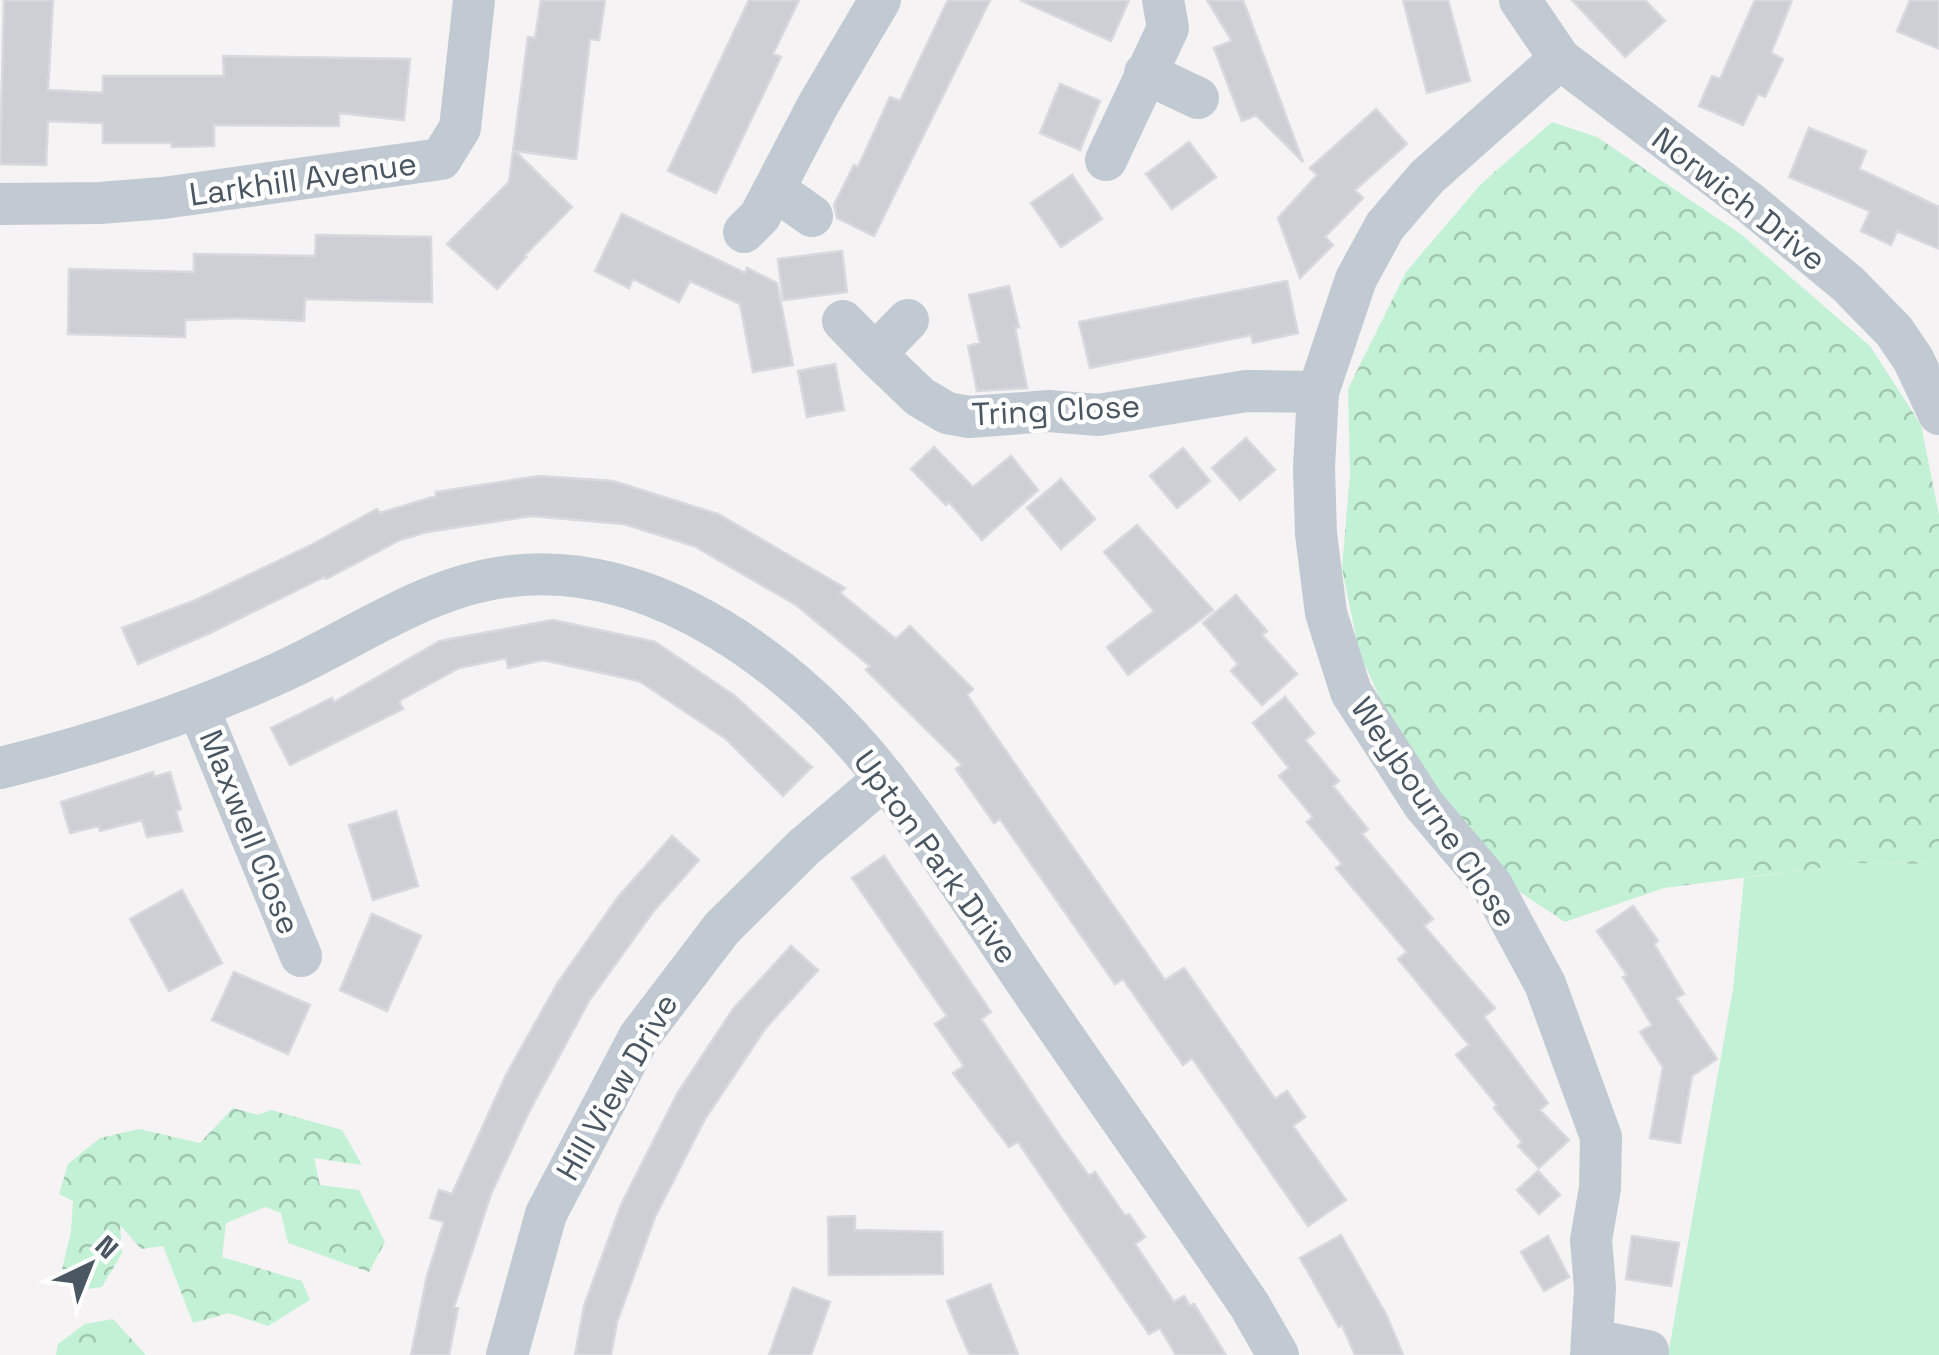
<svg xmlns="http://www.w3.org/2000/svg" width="1939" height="1355" font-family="'Space Grotesk',sans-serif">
  <defs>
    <pattern id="forest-crowns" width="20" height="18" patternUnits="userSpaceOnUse" patternTransform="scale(2.5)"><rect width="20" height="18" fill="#c3f1d5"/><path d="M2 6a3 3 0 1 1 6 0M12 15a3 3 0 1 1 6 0" fill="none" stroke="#a0c6b0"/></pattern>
  </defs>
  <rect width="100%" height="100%" fill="#f5f3f3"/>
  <path fill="#c3f1d5" d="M1857,863L1939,864V1355H1668L1733,989L1744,878Z"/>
  <path fill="url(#forest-crowns)" d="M1552,122L1597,137L1742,235L1870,346L1921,425L1939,515V864L1857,863L1664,888L1565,922L1514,888L1440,797L1395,731L1359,652L1342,568L1350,473L1348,389L1406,272L1481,184Z
    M233,1108L258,1115L271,1110L342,1130L362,1165L314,1158L320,1185L359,1190L385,1242L369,1272L288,1243L281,1213L265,1207L226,1223L222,1257L302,1281L310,1300L268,1326L229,1313L193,1323L163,1246L141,1249L120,1225L122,1253L102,1287L75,1291L62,1269L71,1232L73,1201L59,1194L68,1164L100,1138L139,1129L200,1143Z
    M113,1319L146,1355H56L58,1344L85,1324Z"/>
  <path fill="#cdcfd5" stroke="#d7d9de" stroke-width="2.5" d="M4,0H53L48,90L103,93V76H224L223,56L410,59L404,120L339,113V126L214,125V146L172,147V143H103V123L48,121L46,165L0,164Z
    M541,0H605L599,40L590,39L576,159L515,151L572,207L524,256L526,257L497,289L447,244L509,182L528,37L535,38Z
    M749,0H799L773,54L781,57L716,193L668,171Z
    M948,0H990L874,236L837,218L834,205L854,165L858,167L890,97L900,101Z
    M1020,0H1129L1111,41Z
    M1207,0H1243L1303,162L1256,115L1242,121L1214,48L1232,41Z
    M1403,0H1448L1470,81L1427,93Z
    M1572,0H1645L1665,21L1625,57Z
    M1755,0H1792L1771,53L1783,59L1765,97L1758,94L1743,125L1699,106L1712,76L1720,79Z
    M1910,0H1939V49L1897,31Z
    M1060,84L1100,101L1080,150L1040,133Z
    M1376,109L1407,144L1355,190L1363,198L1325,237L1333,245L1300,278L1278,218L1317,175L1310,168Z
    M1809,128L1866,151L1859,169L1939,207V249L1897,231L1891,245L1861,231L1870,211L1789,177Z
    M1189,142L1216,177L1172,209L1146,174Z
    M1072,175L1102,219L1061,247L1031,203Z
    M622,214L745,273L747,268L777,283L793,365L753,372L740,304L690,281L679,302L633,279L629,288L595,271Z
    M316,235L431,237L432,302L305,299L304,321L237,318L185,320V337L68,334L69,269L194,272V254L315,256Z
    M842,251L847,292L783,300L778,259Z
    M1287,281L1298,333L1253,343L1251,335L1090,368L1079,322Z
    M1009,286L1019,327L1015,328L1027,388L977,391L968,346L980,343L969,295Z
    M835,364L844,410L807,417L798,371Z
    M1246,438L1275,470L1240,500L1212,468Z
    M934,447L973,487L1011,456L1038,490L982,540L949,502L946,505L911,469Z
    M1183,448L1210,481L1177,508L1150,476Z
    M539,476L613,481L718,514L845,588L840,593L896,639L910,626L973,689L967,695L1165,980L1184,968L1275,1099L1287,1091L1305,1117L1293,1126L1346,1200L1308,1226L1192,1058L1183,1065L1123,979L1115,984L1000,819L994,823L956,769L962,765L866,670L870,666L796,605L694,546L624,524L531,516L427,532L400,540L326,579L324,577L210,633L138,664L122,628L196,600L309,546L377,509L380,513L436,496V492Z
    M1061,479L1095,519L1061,549L1027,508Z
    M1137,525L1213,610L1128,675L1107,647L1154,611L1104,552Z
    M1236,595L1267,631L1262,635L1297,674L1262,705L1231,671L1238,664L1203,623Z
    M553,620L655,642L735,696L812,767L783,796L726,739L639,681L543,660L508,668L506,658L459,668L399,701L403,709L290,765L271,728L332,698L334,702L440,641Z
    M1285,697L1314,733L1305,740L1339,781L1333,786L1368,829L1362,834L1433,919L1424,926L1495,1008L1484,1017L1548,1103L1540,1110L1569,1140L1539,1168L1518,1146L1522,1142L1494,1108L1497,1105L1456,1055L1469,1045L1398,959L1407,952L1336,868L1342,864L1307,822L1313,817L1279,776L1289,768L1253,723Z
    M153,772L154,777L170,772L181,809L176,811L182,831L147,837L142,820L100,831L99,826L70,833L61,802Z
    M396,811L418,886L373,900L349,825Z
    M672,836L699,860L653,912L589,1001L529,1112L491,1194L454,1307L458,1308L449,1355H411L427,1276L444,1222L430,1218L439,1190L452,1194L506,1075L557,984L618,897Z
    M884,856L991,1012L981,1019L1058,1133L1089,1176L1095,1172L1125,1216L1129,1214L1145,1237L1135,1244L1174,1302L1184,1296L1190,1306L1194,1304L1226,1355H1176L1160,1328L1149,1334L1018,1142L1009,1147L953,1073L964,1066L935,1024L947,1016L852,878Z
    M182,890L222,963L169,991L130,919Z
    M1633,906L1658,941L1654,944L1684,994L1676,998L1717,1059L1692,1076L1680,1143L1650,1138L1663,1067L1640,1032L1652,1025L1623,977L1627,975L1597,931Z
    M372,914L421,936L387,1011L340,990Z
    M791,946L818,970L765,1029L705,1119L655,1217L617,1322L611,1355H575L584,1306L621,1205L677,1094L733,1009Z
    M234,972L310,1005L288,1054L212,1020Z
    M1538,1171L1560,1195L1539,1214L1517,1190Z
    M855,1216V1230L942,1232L943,1274L829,1275L828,1217Z
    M1341,1235L1387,1316L1403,1355H1355L1342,1325L1339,1327L1300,1258Z
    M1548,1236L1569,1277L1544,1291L1521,1252Z
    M1632,1236L1679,1243L1671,1286L1626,1279Z
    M990,1284L1012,1339L1018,1355H970L957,1326L947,1301Z
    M793,1288L830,1302L811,1355H769Z"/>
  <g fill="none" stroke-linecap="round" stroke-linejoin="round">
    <path stroke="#c1cad2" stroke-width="42" d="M1520,0L1560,59L1750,203L1848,284L1894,331L1913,359L1939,414
      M1560,59L1427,177L1385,226L1356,279L1318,392L1314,468L1316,534L1326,613L1351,692L1424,805L1491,884L1545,984L1601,1137L1600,1188L1591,1240L1595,1288L1591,1355
      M1145,73L1198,98
      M1106,160L1168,28L1163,0
      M775,190L812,216
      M0,204L100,203L163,198L441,159L460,128L474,0
      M744,232L760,216L818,105L880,0
      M908,320L875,354L920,397L947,413L969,417L1049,411L1098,415L1246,391L1318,392
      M843,321L875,354
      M198,707L301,956
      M0,768C95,745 189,714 279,673C353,640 423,588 504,577C652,555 801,669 886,780C941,851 989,928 1040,1002C1110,1104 1181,1204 1250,1306L1278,1355
      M1593,1340L1648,1351
      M507,1355L546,1214L639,1037L722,928L804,847L885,778"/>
  </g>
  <g text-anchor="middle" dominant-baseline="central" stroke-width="9" stroke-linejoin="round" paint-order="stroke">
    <g font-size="32" fill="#4a5661" stroke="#fff">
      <text transform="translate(303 179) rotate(-8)">Larkhill Avenue</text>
      <text transform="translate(1739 199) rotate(38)">Norwich Drive</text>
      <text transform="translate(1056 410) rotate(-3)">Tring Close</text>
      <text transform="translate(1434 812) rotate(56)">Weybourne Close</text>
      <text transform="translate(250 832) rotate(68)">Maxwell Close</text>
      <text transform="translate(936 857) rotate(54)">Upton Park Drive</text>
      <text transform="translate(617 1087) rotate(-60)">Hill View Drive</text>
    </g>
  </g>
  <g transform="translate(90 1265) rotate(43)" stroke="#ffffff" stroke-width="8" paint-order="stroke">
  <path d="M0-8L18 38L0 25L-18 38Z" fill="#4a5661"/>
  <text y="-15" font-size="28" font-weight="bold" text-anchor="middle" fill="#4a5661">N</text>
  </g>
</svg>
